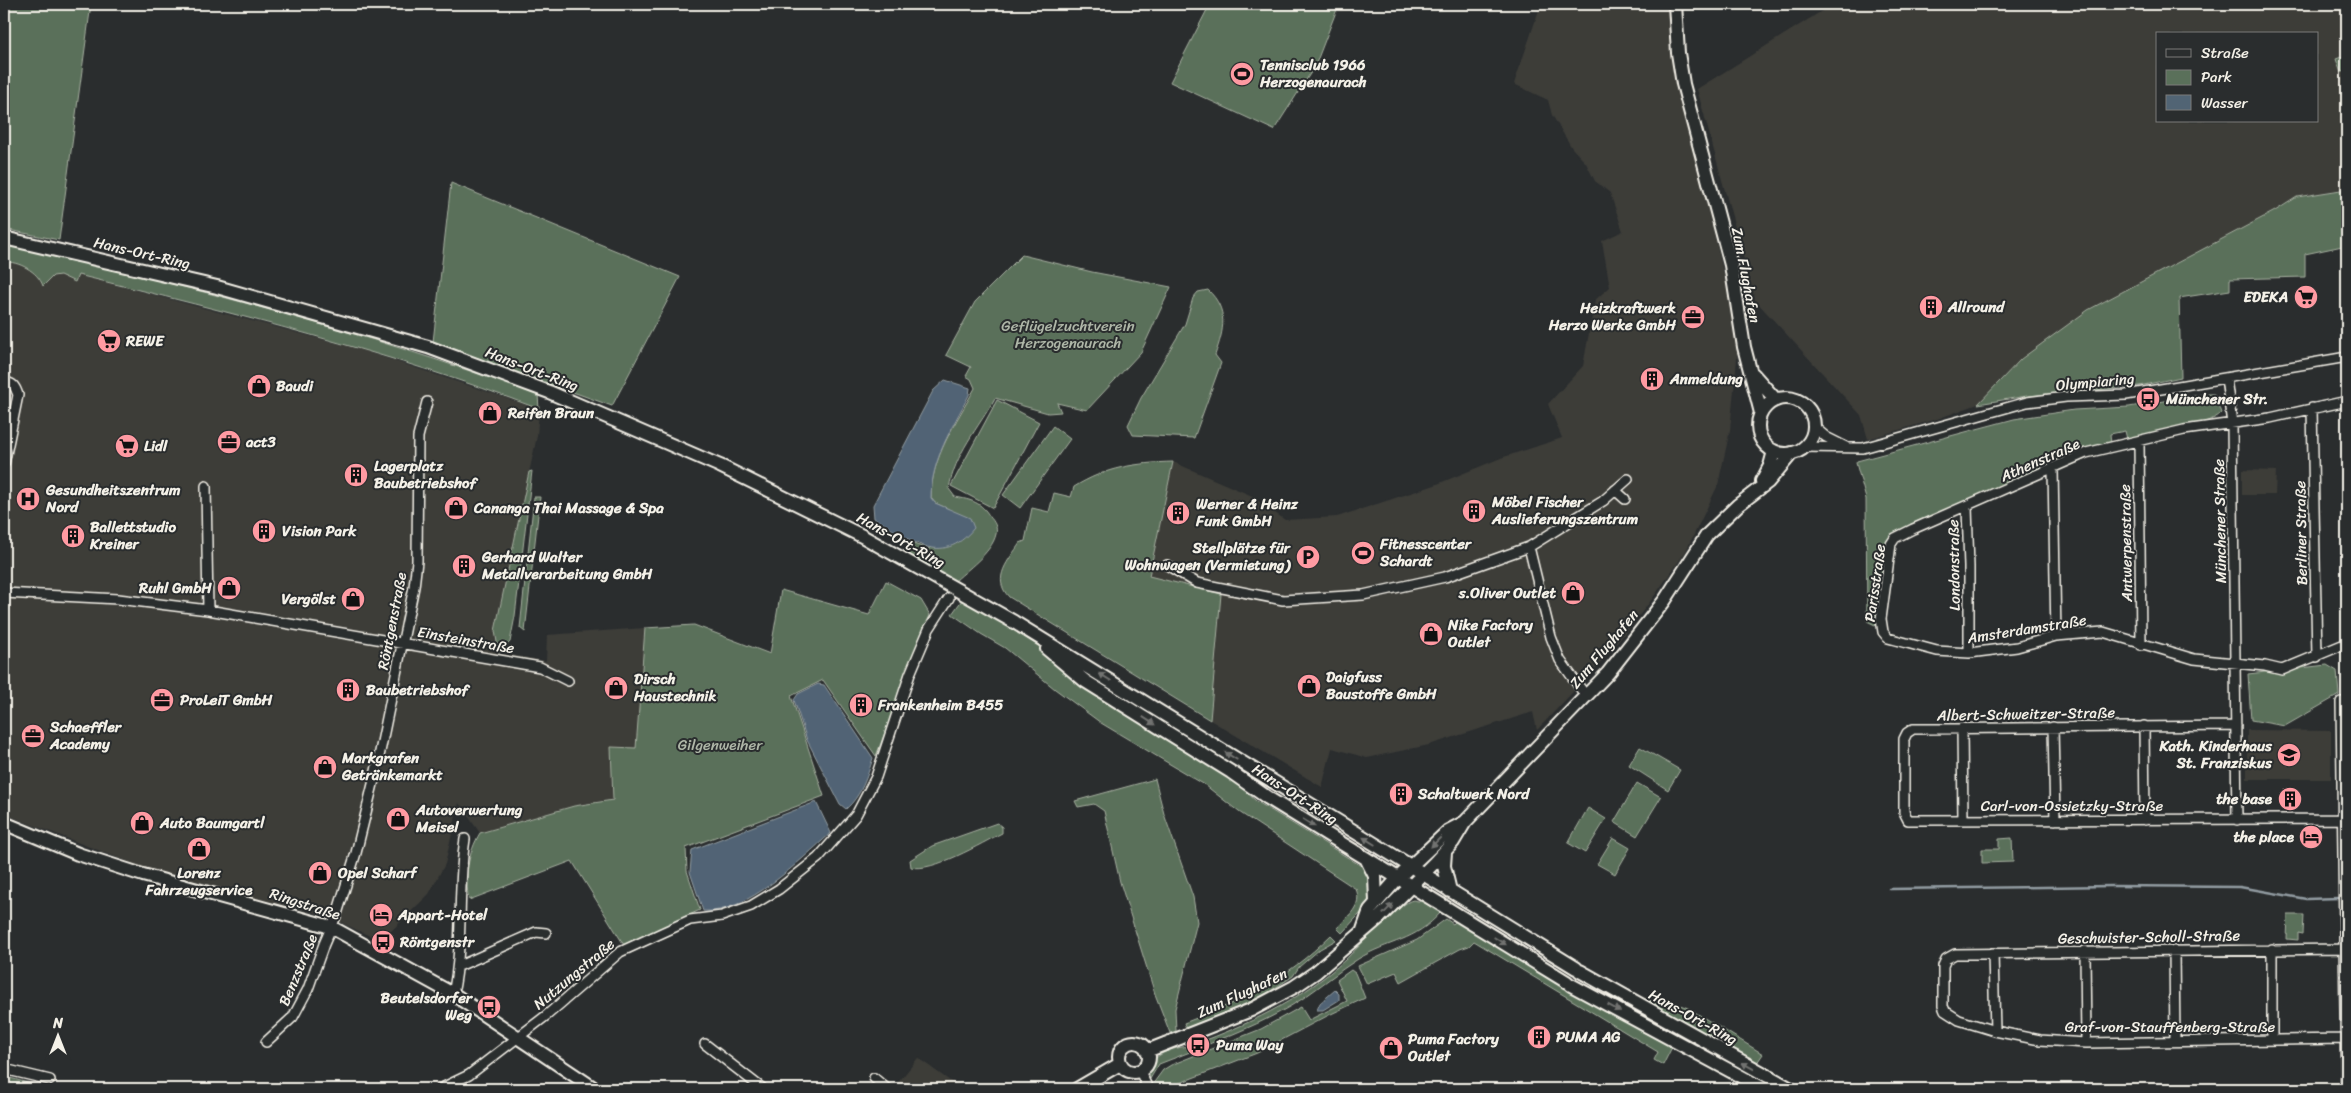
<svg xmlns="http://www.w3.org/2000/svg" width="2351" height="1093" font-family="Sriracha,sans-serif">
  <rect width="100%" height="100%" fill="#2a2d2e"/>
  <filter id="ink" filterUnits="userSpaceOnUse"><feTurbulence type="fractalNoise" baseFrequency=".02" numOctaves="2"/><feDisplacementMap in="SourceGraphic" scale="10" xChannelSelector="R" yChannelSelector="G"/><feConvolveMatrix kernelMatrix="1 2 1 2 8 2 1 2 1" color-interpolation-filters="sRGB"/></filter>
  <g filter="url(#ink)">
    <path fill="#3d3d39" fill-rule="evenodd" d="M1541,4H1671L1675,69L1725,279L1738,348L1730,430L1718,485L1686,551L1650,602L1605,658L1537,730L1533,712L1429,745L1367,758L1332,748L1322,787L1210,720L1220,594L1149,577L1173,462L1250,495L1285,520L1337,517L1435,485L1501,458L1562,438L1548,404L1583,366L1595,300L1610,287L1602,241L1623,231L1610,193L1595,181L1586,163L1572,148L1552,115L1548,100L1514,84Z
      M1833,4H2347V189L2331,191L2283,205L2275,211L2088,310L2021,359L1978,404L1937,419L1868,439L1861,415L1755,300L1697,89ZM2157,34H2317V121H2157Z
      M4,262L32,263L359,349L539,409L537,436L495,631L499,653L546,661L547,635L645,628L636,749L611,747L613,800L574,806L480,833L459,803L445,864L429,894L381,941L324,915L225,891L226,905L149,887L152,871L4,814Z
      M2242,470L2276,471L2275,495H2242Z
      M2247,730L2331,731V779H2247Z
      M918,1058L961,1089H893Z"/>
    <path fill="#5a705a" stroke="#a7b0a1" d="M4,4H91L59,240L4,229Z
      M1210,4H1339L1315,66L1274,130L1170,82Z
      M2347,55V70L2341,73L2336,59Z
      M451,183L680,277L612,406L433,342Z
      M2347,189V245L2305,254V277L2230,279V290L2179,298L2181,377L2139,386L2027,396L1978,404L2021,359L2088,310L2275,211L2297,197Z
      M4,245C185,284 363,331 538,395L539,409C390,352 233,313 78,275L75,282L60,275L53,276L43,286C38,271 18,261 4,262Z
      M1022,255L1092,272L1171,287L1141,352L1087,410L1057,403L1061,412L1048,413L995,398C979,427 954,455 949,489L955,497C972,500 981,502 990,517C994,521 998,528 996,534C992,553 966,570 953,583L902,555L910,543L929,549L949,509L935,503L931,498C931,457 956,423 975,388L971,379L966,376L971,367L946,355L975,302Z
      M1208,290C1229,310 1224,330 1215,355L1221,363L1194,438L1133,435L1128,425L1141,398L1185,324L1193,298L1198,292Z
      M2206,394H2214L2221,413C2211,426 2146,435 2127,439L2125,431L2110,434L2111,443L2078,451L1950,510L1898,531L1893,534L1877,623L1875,625L1867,621L1866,499L1856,463L1857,461L2014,419L2074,410L2129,407Z
      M997,400L1039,422L993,508L951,486Z
      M1053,426L1070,439L1020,508L1003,495Z
      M1173,462L1149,576L1221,594L1210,720L1009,597C991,578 1009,560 1020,543L1025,541L1032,508L1049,512L1054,493L1071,497L1074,487C1106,467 1136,463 1173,462Z
      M532,471L515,616L510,642L499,653L495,631L529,472Z
      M534,497H540L525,632L520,628Z
      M886,581L921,600L930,615L876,756L823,680L791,696L824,796L686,848L687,871L700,910L624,945L572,861L469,900C464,877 468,853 480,833L574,806L613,800L611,747L636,748L645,628L694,625L770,654L781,590L869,615Z
      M962,600L1016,631L1229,776L1256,801L1363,867L1370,875L1371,902L1342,933L1337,928C1348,916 1363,906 1356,889L1239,812L1205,785L1101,723L1055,689L1005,648L981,634L952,614Z
      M2327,665L2337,671L2339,695L2285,726L2251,720L2248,674Z
      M1640,747L1680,770L1668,790L1629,765Z
      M1155,779L1164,814L1193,897L1197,922L1175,1009L1176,1031L1170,1033L1155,994L1120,882L1104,811L1094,804L1078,807L1075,801Z
      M1637,783L1661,797L1637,836L1614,822Z
      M1588,808L1606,819L1585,853L1568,843Z
      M997,823L1002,827V833C982,843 932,873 911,867L910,860L932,846Z
      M1613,838L1630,848L1615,874L1597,864Z
      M2012,838L2013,862L1982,863V849H1999V839Z
      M1413,900L1423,902L1441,912C1415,942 1389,940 1358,959C1339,971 1321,986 1302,999C1273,1018 1241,1031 1209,1044L1206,1040C1256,1021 1306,996 1345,960C1358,948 1400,902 1413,900Z
      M2288,915H2304L2303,934L2298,933V940L2287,939Z
      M1446,919L1453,924L1457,920L1673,1045L1663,1065L1654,1060L1658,1052L1474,941L1469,946L1460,949L1401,982L1396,972L1367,984L1358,966L1417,940Z
      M1331,935L1336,940L1320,949L1299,967L1293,976L1269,992L1239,1007L1186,1028L1184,1023C1244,1000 1284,981 1331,935Z
      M1351,970L1355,973L1365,998L1329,1015L1257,1053L1177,1084L1170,1089H1154L1152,1085L1163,1070L1171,1065L1261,1029L1301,1007L1309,1020L1347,1001L1337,980Z
      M1662,998L1688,1008L1763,1054L1756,1064L1644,1002Z
      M1188,1046L1190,1052L1159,1064L1150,1079C1146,1055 1169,1049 1188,1046Z
      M4,1076L10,1078L49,1089H4Z"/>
    <path fill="#516474" stroke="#929ca2" d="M945,380L970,388L969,395C952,428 931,460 931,498L935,503L970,518L974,528C941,569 909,539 874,518L873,505L933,391Z
      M818,684L824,685L873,758C867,777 861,796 846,809L840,804L807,740L794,700L798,694Z
      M816,802L831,833C800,860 746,915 703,911L690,872L692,850Z
      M1335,990L1339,994V1000L1323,1010H1317L1320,1003Z"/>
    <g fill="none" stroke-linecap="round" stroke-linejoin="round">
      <path stroke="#929ca2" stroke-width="2.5" d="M1889,889L2112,886L2240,887L2306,899L2339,898"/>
      <g stroke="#f4f1e8" stroke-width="12">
        <path id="street" d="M2226,378L2232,424L2237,820
          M4,382C13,383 15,386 18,395L4,464
          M2347,401L2270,418L2184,430L2086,453L1913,529L1895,538L1891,544L1881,619L1883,632L1888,638L1937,651L1969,653L2017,647L2056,636L2103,632L2194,659L2265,666L2282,670L2347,643
          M2312,408L2317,657
          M1813,426L1826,437L1846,447
          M2139,441L2141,645
          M1804,447L1863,448L2027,402L2066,397L2126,395L2347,357
          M2053,469L2056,636
          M206,486L208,610
          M1615,490L1625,499
          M1967,507L1969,567V653
          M1529,547L1603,501L1628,479
          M1167,565L1197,583L1283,600L1363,595L1445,577L1529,547L1551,637L1560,660L1586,696
          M4,593L118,599L208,610L540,667L568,681
          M2144,726L2145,820
          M2236,726L1913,729L1907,733L1904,739V812L1908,820L2341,819
          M2053,727L2055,820
          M1962,728L1963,820
          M2272,949V1040
          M2344,949L1955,954L1946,959L1943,966V1006L1945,1011L1959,1020L1995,1031L2040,1040L2086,1043L2345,1039
          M2174,950L2175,1041
          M2085,951L2086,1043
          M1993,953L1995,1031
          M459,966L536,932L546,933
          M453,994C464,943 457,890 465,839
          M266,1042L293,1017L308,989L324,944L337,914L356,853L375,776L414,587L417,561L418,437L427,402
          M705,1044L763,1089
          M4,1069L50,1080
          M1140,1071L1148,1089
          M874,1078L887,1089
          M440,1089L469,1075L547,1015L620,952L690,920L722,916L751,906L779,889L818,858L856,815L876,777L910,674L929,629L949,598
          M2346,1089L2341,702H2347"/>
      </g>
      <g stroke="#f4f1e8" stroke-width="16">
        <path id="secondary" d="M1675,4L1678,53L1683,84L1731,265L1744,347L1761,413
          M4,238L217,287L428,347L549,392L720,466L862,536L1014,622L1576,968
          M1753,374L1776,400
          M1758 426a28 28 0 1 1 56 0a28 28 0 1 1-56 0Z
          M1762,481L1770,466L1774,451
          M1047,649L1085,681L1231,772L1268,798L1567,982
          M4,823L78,854L143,875L331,927L453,994L595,1089
          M1445,852L1444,866L1450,891
          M1367,860L1375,876L1376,902
          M1363,930L1370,910L1398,878L1448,831L1465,822L1608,673L1665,600L1707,535L1738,505L1768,482L1792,453
          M1580,971L1791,1089
          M1571,985L1764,1089
          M1119 1057a15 15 0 1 1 30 0a15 15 0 1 1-30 0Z
          M1147,1051L1251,1010L1294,987L1316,972L1380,917L1435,862L1453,842L1465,822
          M1077,1089L1120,1064"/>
      </g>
      <use href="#street" stroke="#2a2d2e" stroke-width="9"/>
      <use href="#secondary" stroke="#2a2d2e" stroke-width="12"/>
    </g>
    <defs><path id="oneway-solid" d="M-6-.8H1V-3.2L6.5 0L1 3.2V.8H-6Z" transform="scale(1.25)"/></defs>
    <g fill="#71726f">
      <use href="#oneway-solid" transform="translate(1105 677) rotate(-148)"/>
      <use href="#oneway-solid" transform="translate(1149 721) rotate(33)"/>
      <use href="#oneway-solid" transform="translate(1231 756) rotate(-148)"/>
      <use href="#oneway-solid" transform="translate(1309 823) rotate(32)"/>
      <use href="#oneway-solid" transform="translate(1369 841) rotate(-148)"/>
      <use href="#oneway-solid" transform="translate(1436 842) rotate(135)"/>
      <use href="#oneway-solid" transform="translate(1388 909) rotate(-46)"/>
      <use href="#oneway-solid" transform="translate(1500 941) rotate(32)"/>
      <use href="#oneway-solid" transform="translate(1614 1008) rotate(28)"/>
      <use href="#oneway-solid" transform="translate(1748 1066) rotate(-151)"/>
    </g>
  </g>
  <defs>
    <g id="stadium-disc" transform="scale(1.25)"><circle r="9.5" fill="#ff9aa2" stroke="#2a2d2e"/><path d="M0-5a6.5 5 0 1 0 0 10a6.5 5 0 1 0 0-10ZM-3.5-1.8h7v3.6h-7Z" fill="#111"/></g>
    <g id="supermarket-disc" transform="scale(1.25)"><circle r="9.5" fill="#ff9aa2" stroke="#2a2d2e"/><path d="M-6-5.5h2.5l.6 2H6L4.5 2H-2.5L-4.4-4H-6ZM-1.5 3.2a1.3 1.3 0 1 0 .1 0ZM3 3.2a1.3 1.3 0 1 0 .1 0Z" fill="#111"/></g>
    <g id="building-disc" transform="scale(1.25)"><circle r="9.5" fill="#ff9aa2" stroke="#2a2d2e"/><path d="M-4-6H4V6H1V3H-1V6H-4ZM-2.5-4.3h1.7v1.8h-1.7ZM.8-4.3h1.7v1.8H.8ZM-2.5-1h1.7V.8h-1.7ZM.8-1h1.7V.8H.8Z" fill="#111"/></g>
    <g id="office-disc" transform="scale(1.25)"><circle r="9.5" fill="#ff9aa2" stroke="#2a2d2e"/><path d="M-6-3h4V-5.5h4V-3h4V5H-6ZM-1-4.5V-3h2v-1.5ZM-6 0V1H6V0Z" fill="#111"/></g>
    <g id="shop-disc" transform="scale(1.25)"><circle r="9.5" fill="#ff9aa2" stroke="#2a2d2e"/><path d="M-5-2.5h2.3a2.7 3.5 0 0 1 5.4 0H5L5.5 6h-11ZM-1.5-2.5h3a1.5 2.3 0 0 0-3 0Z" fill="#111"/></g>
    <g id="bus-disc" transform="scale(1.25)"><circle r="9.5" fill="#ff9aa2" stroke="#2a2d2e"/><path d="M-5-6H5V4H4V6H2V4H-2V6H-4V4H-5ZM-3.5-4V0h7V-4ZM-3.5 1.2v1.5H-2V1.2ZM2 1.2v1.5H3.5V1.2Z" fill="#111"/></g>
    <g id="hospital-disc" transform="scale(1.25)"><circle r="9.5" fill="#ff9aa2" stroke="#2a2d2e"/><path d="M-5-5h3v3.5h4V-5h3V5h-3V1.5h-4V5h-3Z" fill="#111"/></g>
    <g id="parking-disc" transform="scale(1.25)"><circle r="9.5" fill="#ff9aa2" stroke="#2a2d2e"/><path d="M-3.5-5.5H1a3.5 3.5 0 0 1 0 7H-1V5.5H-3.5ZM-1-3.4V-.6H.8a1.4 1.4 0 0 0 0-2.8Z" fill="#111"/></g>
    <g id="school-disc" transform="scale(1.25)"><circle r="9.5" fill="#ff9aa2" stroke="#2a2d2e"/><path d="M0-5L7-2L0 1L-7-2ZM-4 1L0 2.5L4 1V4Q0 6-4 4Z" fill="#111"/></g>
    <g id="hotel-disc" transform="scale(1.25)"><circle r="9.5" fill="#ff9aa2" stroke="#2a2d2e"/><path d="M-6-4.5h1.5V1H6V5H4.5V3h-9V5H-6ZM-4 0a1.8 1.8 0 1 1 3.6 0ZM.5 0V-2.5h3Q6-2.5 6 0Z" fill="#111"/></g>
  </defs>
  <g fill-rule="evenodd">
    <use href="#stadium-disc" x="1242" y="74"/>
    <use href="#supermarket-disc" x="2306" y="297"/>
    <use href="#building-disc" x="1931" y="307"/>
    <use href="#office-disc" x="1693" y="317"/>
    <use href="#supermarket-disc" x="109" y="341"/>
    <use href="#building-disc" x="1652" y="379"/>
    <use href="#shop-disc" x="259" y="386"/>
    <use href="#bus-disc" x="2148" y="399"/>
    <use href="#shop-disc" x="490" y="413"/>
    <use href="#office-disc" x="229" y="442"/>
    <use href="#supermarket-disc" x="127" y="446"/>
    <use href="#building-disc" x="356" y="475"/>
    <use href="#hospital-disc" x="28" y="499"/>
    <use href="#shop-disc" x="456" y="508"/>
    <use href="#building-disc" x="1474" y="511"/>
    <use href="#building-disc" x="1178" y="513"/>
    <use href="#building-disc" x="264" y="531"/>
    <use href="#building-disc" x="73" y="536"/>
    <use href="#stadium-disc" x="1363" y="553"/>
    <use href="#parking-disc" x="1308" y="557"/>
    <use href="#building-disc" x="464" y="566"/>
    <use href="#shop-disc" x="229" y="588"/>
    <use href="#shop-disc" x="1573" y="593"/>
    <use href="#shop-disc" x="353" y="599"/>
    <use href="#shop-disc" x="1431" y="634"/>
    <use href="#shop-disc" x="1309" y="686"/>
    <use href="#shop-disc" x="616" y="688"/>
    <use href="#building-disc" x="348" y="690"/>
    <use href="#office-disc" x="162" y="700"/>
    <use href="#building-disc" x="861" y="705"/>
    <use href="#office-disc" x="33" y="736"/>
    <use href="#school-disc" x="2289" y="755"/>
    <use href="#shop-disc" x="325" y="767"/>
    <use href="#building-disc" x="1401" y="794"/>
    <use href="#building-disc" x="2290" y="799"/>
    <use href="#shop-disc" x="398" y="819"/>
    <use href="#shop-disc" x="142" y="823"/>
    <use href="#hotel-disc" x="2311" y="837"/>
    <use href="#shop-disc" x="199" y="849"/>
    <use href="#shop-disc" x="320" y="873"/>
    <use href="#hotel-disc" x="381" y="915"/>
    <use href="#bus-disc" x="383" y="942"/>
    <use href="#bus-disc" x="489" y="1007"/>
    <use href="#building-disc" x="1539" y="1037"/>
    <use href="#bus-disc" x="1198" y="1045"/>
    <use href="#shop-disc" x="1391" y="1048"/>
  </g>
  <g text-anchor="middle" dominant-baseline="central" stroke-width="4" stroke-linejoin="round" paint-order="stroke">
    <g font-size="15" font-weight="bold" fill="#f4f1e8" stroke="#2a2d2e" text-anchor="start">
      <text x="1260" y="65">Tennisclub 1966<tspan x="1260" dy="17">Herzogenaurach</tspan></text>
      <text x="2288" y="297" text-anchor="end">EDEKA</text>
      <text x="1948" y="307">Allround</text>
      <text x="1676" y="308" text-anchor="end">Heizkraftwerk<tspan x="1676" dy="17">Herzo Werke GmbH</tspan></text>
      <text x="126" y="341">REWE</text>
      <text x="1670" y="379">Anmeldung</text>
      <text x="276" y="386">Baudi</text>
      <text x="2166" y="399">Münchener Str.</text>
      <text x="508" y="413">Reifen Braun</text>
      <text x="246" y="442">act3</text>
      <text x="144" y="446">Lidl</text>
      <text x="374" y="466">Lagerplatz<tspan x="374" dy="17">Baubetriebshof</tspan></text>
      <text x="46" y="490">Gesundheitszentrum<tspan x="46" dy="17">Nord</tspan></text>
      <text x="1492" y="502">Möbel Fischer<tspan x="1492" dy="17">Auslieferungszentrum</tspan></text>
      <text x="1196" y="504">Werner &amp; Heinz<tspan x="1196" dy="17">Funk GmbH</tspan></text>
      <text x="474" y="508">Cananga Thai Massage &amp; Spa</text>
      <text x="90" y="527">Ballettstudio<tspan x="90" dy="17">Kreiner</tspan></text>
      <text x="282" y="531">Vision Park</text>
      <text x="1380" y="544">Fitnesscenter<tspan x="1380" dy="17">Schardt</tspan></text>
      <text x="1290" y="548" text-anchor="end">Stellplätze für<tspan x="1290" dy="17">Wohnwagen (Vermietung)</tspan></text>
      <text x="482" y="557">Gerhard Walter<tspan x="482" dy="17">Metallverarbeitung GmbH</tspan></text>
      <text x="212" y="588" text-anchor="end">Ruhl GmbH</text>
      <text x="1556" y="593" text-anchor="end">s.Oliver Outlet</text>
      <text x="336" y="599" text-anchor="end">Vergölst</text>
      <text x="1448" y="625">Nike Factory<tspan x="1448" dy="17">Outlet</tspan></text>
      <text x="1326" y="677">Daigfuss<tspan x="1326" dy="17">Baustoffe GmbH</tspan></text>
      <text x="634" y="679">Dirsch<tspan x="634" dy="17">Haustechnik</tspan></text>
      <text x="366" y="690">Baubetriebshof</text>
      <text x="180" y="700">ProLeiT GmbH</text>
      <text x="878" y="705">Frankenheim B455</text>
      <text x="50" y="727">Schaeffler<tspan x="50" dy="17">Academy</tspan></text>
      <text x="2272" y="746" text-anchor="end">Kath. Kinderhaus<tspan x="2272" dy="17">St. Franziskus</tspan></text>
      <text x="342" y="758">Markgrafen<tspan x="342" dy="17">Getränkemarkt</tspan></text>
      <text x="1418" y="794">Schaltwerk Nord</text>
      <text x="2272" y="799" text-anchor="end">the base</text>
      <text x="416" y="810">Autoverwertung<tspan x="416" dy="17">Meisel</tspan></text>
      <text x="160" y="823">Auto Baumgartl</text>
      <text x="2294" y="837" text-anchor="end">the place</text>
      <text x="199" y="873" text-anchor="middle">Lorenz<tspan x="199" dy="17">Fahrzeugservice</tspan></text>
      <text x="338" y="873">Opel Scharf</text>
      <text x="398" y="915">Appart-Hotel</text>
      <text x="400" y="942">Röntgenstr</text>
      <text x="472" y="998" text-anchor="end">Beutelsdorfer<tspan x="472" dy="17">Weg</tspan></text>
      <text x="1556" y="1037">PUMA AG</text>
      <text x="1408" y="1039">Puma Factory<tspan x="1408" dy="17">Outlet</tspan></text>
      <text x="1216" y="1045">Puma Way</text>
    </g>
    <g font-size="15" fill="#f4f1e8" stroke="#2a2d2e">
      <text transform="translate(142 253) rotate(13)">Hans-Ort-Ring</text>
      <text transform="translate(1746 275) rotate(79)">Zum Flughafen</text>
      <text transform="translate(532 369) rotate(21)">Hans-Ort-Ring</text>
      <text transform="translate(2095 382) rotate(-5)">Olympiaring</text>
      <text transform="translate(2040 460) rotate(-24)">Athenstraße</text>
      <text transform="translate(2220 521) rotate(-91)">Münchener Straße</text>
      <text transform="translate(2301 533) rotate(-91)">Berliner Straße</text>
      <text transform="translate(901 540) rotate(29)">Hans-Ort-Ring</text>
      <text transform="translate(2126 543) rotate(-91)">Antwerpenstraße</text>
      <text transform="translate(1954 565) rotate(-91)">Londonstraße</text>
      <text transform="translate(1875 583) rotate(-82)">Parisstraße</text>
      <text transform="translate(392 621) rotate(-79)">Röntgenstraße</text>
      <text transform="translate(2027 629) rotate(-9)">Amsterdamstraße</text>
      <text transform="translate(466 640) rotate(10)">Einsteinstraße</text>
      <text transform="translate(1604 649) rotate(-50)">Zum Flughafen</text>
      <text transform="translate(2026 714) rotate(-1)">Albert-Schweitzer-Straße</text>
      <text transform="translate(1295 794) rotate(33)">Hans-Ort-Ring</text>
      <text x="2072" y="806">Carl-von-Ossietzky-Straße</text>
      <text transform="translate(305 904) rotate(18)">Ringstraße</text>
      <text transform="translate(2149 937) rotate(-1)">Geschwister-Scholl-Straße</text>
      <text transform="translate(298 970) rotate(-67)">Benzstraße</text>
      <text transform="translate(574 974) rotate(-40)">Nutzungstraße</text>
      <text transform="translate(1242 993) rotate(-25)">Zum Flughafen</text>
      <text transform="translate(1693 1017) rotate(29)">Hans-Ort-Ring</text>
      <text x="2170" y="1027">Graf-von-Stauffenberg-Straße</text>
    </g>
    <g font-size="15" fill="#afb7a8" stroke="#2a2d2e">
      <text x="1068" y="326">Geflügelzuchtverein<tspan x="1068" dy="17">Herzogenaurach</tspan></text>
      <text x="720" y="745">Gilgenweiher</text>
    </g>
  </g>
  <rect width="2351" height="1093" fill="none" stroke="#2a2d2e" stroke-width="20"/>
  <rect x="10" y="10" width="2331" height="1073" fill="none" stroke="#f4f1e8" stroke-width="2" filter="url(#ink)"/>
  <rect x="2156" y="32" width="162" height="90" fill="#2a2d2e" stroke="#7b7b78"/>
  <rect x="2166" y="49" width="25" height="8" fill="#2a2d2e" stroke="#7b7b78"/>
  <text x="2201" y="58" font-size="15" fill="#f4f1e8">Straße</text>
  <rect x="2166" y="70" width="25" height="15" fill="#5a705a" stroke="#7b7b78"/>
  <text x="2201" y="82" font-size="15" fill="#f4f1e8">Park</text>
  <rect x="2166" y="95" width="25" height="15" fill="#516474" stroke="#7b7b78"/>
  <text x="2201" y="108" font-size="15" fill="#f4f1e8">Wasser</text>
  <g transform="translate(58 1036)" stroke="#2a2d2e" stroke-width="4" paint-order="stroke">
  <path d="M0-4L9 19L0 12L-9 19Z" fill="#f4f1e8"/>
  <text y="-8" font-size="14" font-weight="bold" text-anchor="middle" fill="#f4f1e8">N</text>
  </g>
</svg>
